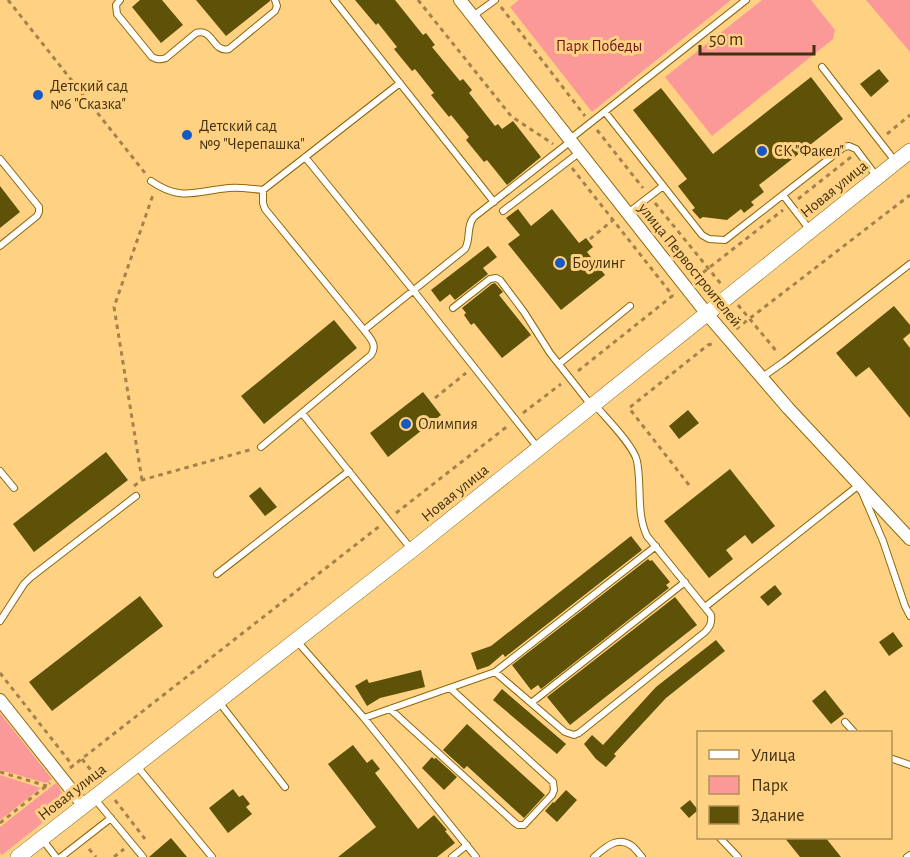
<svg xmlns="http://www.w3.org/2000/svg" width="910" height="857" font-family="'Alegreya Sans',sans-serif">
  <rect width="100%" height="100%" fill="#ffd183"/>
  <path fill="#fb9999" d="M519,0H731L592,112L510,7Z
    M762,0H811L835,30L833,39L712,136L665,77Z
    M866,0H910V52Z
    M0,713L52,779L46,783L0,770Z
    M0,775L41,788L0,820Z
    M56,783C63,792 65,798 60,809L2,855L0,853V827Z"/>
  <path fill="#5d5208" d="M140,0H162L183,25L161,43L132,7Z
    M196,0H270V1L226,36Z
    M355,0H395L423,35L426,33L435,45L432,47L460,81L463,79L472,90L469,93L495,126L498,124L502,129L513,121L541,157L507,185L487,160L484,162L466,140L469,137L451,115L449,117L431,95L434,93L415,69L412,71L394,49L397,47L378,23L376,25Z
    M879,69L889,81L871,97L860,84Z
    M811,77L843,119L759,185L764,192L751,202L754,205L744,213L741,209L727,220L703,217L700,219L692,210L695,208L678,186L687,179L633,110L661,88L713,154Z
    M0,186L20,212L0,228Z
    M518,209L531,226L552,209L579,243L586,238L593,247L587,252L605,275L561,310L508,244L520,235L506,218Z
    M488,246L497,257L483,268L488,274L455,300L450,294L440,302L431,290Z
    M495,283L503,292L499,295L531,335L502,358L474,323L471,325L464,315L466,313L462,308L492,284Z
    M894,306L910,325V333L903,339L910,348V418L869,367L856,377L836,353Z
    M334,320L357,348L264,424L241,396Z
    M423,392L441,415L388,457L370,433Z
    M688,410L699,423L679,439L669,426Z
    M106,452L128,480L34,552L13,524Z
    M730,469L775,526L752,544L745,535L726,550L733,559L709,578L664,521Z
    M260,487L277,507L265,516L249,496Z
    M631,536L642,550L505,657L503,654L489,666L477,670L471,653L491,646Z
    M648,559L650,561L652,560L670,582L666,585L669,588L541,689L538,685L531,690L512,665Z
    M775,585L782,594L768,606L760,597Z
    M140,596L163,626L52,711L29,682Z
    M675,597L697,625L570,725L547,697Z
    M893,632L903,646L889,656L879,642Z
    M716,640L725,651L666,698L614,754L616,756L606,767L596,759L584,744L592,735L603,745L656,687Z
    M421,670L425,687L380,698L367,706L355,686L367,679L369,683Z
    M502,689L566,744L557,754L493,700Z
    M825,690L844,714L831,724L812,701Z
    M467,724L545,795L524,818L467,766L464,769L443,750Z
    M353,745L367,763L372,759L380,769L375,773L418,829L434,815L447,830L445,831L455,843L437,857H338L376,827L328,764Z
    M432,757L434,759L436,758L457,777L444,790L422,768Z
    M233,789L239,797L243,795L250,804L246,807L252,814L228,833L209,808Z
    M566,790L577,800L557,822L545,811L553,802L554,803Z
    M690,800L698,810L689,818L680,808Z
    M784,837H825L841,857H800Z
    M171,838L187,857H149Z"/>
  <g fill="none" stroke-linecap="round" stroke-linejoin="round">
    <g stroke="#90670a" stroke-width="8">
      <path id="service" d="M120,0L116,5L117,14L152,57C157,60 161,60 166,58L196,33C214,28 212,53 229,49L275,11L277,6L275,0
        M334,0L494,202
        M473,16L495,0
        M822,67L895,161
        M605,112L702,235L709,239L725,240L844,147L849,146L856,149L877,177
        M570,139L746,0
        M305,157L413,290L538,448
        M0,159L39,207V212L37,216L0,246
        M151,181C181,202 196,191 229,188C240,187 251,189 263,190L400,83
        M783,195L810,230
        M503,211L580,152
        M628,213L663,186
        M453,308L490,279L496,278L500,280L524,312L550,353L591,405
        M364,330L465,249C471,239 466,226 474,217L571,141
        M559,364L630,306
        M761,378L785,361L910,264
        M302,413L412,550
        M261,447L371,355C378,345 370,338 364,330L265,209L263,203V190
        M0,471L14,488
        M217,574L349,471
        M705,607L859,485L883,541L905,606L910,616
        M0,621L24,584L31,577L136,496
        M296,640L364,718L495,672L656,546
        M495,672L565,732L574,735L579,733L705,632C710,627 712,623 711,615L647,536C636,513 642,486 637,461C634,446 606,418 595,405
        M219,702L285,787
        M531,703L685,582
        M390,709L515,823L518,825H524L552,795L554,790L553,782L450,688
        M364,718L476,857
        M845,722L854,732
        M890,758L910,765
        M136,765L212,857
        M94,798L143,857
        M720,838L738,857
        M42,839L56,857
        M61,857L111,818
        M452,857L467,845
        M594,857C605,848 617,835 632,846C636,849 639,854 642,857
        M907,857L910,855"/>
    </g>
    <g stroke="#90670a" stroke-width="14">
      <path id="minor" d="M460,0L707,314L788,408L910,539
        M0,700L84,806"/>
    </g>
    <g stroke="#90670a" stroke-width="16">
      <path id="tertiary" d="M18,857L412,550L910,151"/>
    </g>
    <path stroke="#a4834b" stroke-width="3" stroke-dasharray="4.5 4.5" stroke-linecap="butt" d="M8,0L145,173
      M418,0L511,116L553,144
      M501,7L585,116
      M597,130L643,188
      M887,134L910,115
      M572,168L673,296
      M798,199L851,157
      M655,203L721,284
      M590,239L613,220
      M696,278L783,210
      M738,305L778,353
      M736,329L910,195
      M578,371L676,293
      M435,398L466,373
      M523,413L561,384
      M142,480L114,307L154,192
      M689,485L629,408L708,345L716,343
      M134,486L142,480L253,449
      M396,513L509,425
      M0,673L73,766
      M82,759L98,779
      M70,768L381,525
      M0,772L47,786
      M115,800L145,839
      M0,823L50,783
      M89,849L96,857
      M114,857L124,849"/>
    <use href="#service" stroke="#fff" stroke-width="6"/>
    <use href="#minor" stroke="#fff" stroke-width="12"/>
    <use href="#tertiary" stroke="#fff" stroke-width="15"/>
  </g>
  <g fill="#1659c4" stroke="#ffd183" stroke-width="2">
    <circle cx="38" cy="95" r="6"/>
    <circle cx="187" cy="135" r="6"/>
    <circle cx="762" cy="151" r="6"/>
    <circle cx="560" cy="263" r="6"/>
    <circle cx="406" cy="424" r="6"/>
  </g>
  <g text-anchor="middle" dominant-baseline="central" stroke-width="6" stroke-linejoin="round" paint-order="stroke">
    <g font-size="16" fill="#6e151f" stroke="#ffd183">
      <text x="599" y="46">Парк Победы</text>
    </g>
    <g font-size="16" fill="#42300f" stroke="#ffd183" text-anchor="start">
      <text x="50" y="86">Детский сад<tspan x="50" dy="18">№6 "Сказка"</tspan></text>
      <text x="199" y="126">Детский сад<tspan x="199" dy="18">№9 "Черепашка"</tspan></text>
      <text x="774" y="151">СК "Факел"</text>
      <text x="572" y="263">Боулинг</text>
      <text x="418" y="424">Олимпия</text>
    </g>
    <g font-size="16" fill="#42300f" stroke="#ffd183">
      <text transform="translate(834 189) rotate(-39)">Новая улица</text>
      <text transform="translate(690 265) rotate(51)">улица Первостроителей</text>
      <text transform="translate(455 493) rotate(-39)">Новая улица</text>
      <text transform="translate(72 792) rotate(-38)">Новая улица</text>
    </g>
  </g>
  <rect x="697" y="731" width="195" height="108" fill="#ffd183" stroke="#b39155" stroke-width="1.5"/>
  <rect x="709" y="750" width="30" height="9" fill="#ffffff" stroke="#b39155" stroke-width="1.5"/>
  <text x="751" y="761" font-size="18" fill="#42300f">Улица</text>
  <rect x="709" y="776" width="30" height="18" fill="#fb9999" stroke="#b39155" stroke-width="1.5"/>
  <text x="751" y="791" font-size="18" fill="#42300f">Парк</text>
  <rect x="709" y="806" width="30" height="18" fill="#5d5208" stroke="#b39155" stroke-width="1.5"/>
  <text x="751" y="821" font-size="18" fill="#42300f">Здание</text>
  <path d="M700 45v9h114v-9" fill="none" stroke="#42300f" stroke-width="3"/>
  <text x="709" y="45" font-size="18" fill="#42300f" stroke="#ffd183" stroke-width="4.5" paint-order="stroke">50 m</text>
</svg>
